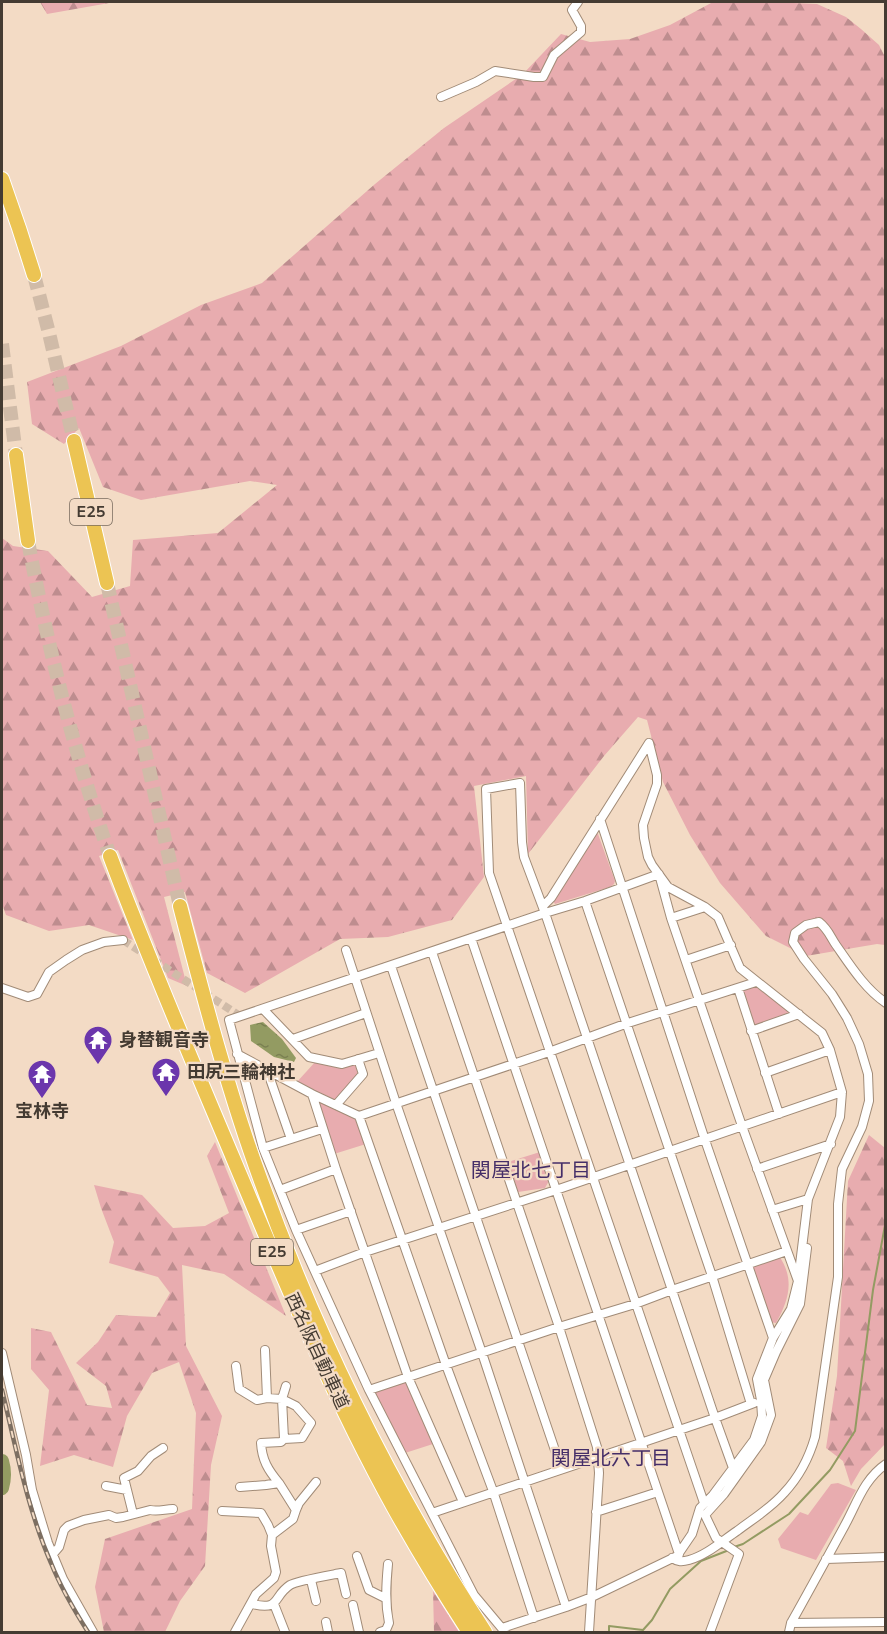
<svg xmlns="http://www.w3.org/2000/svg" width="887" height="1634" font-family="'Nunito Sans','Noto Sans JP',sans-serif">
  <defs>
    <pattern id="forest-firs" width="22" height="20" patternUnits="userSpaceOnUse" patternTransform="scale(1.5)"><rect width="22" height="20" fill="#e8acaf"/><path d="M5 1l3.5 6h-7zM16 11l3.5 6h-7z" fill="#be8d8f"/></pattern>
    <pattern id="water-ripples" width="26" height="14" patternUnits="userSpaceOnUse" patternTransform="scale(1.5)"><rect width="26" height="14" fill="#939b62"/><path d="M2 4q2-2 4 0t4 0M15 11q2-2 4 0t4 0" fill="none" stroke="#7a8051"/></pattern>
  </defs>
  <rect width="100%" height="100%" fill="#f3dbc5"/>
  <path fill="url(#forest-firs)" d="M40,2H115L47,14Z
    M713,2H771L817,4L846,17L861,29L879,45L885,57V945L877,944L806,956L766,936L720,883L690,835L663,782L647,720L638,717L604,756L528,854L526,776L474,786L484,877L452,920L388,937L340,939L245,993L207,973L185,892L164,897L187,986L168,978L118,850L99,856L133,940L89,925L49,931L6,915L2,904V538L13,546L48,551L92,597L130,586L133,540L218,533L277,485L250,481L141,500L103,487L79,428L64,444L32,424L27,382L121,346L201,305L262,283L375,184L444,128L523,74L561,34L590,42L630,39L670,25Z
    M869,1135L885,1148V1444L861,1469L851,1486L843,1461L826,1448L837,1376L848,1181Z
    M215,1142L286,1316L224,1274L182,1265L186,1346L222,1416L211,1465L205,1566L180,1601L165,1632H104L95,1587L105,1539L192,1509L196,1413L179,1362L152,1373L127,1416L113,1467L74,1455L40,1466L49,1390L31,1369V1328L51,1332L87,1405L112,1408L106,1386L76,1363L98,1342L116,1315L156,1317L170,1293L158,1277L109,1263L114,1242L101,1208L94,1185L142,1195L173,1228L205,1226L229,1213L207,1156Z
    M433,1591L459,1632H434Z"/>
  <path fill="#e8acaf" d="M594,832L598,834L615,881L614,884L610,887L555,904L552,899Z
    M755,986L756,987L791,1012L780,1018L755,1025L750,1022L742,992L744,989Z
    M316,1061L356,1062L360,1074L335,1102L296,1083Z
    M316,1098L356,1117L366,1144L334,1154Z
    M540,1152L550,1179L545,1188L518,1192L508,1162Z
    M779,1256C795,1279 789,1300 776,1323L770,1322L751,1265Z
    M406,1382L433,1444L405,1453L374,1391Z
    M838,1483L856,1490L816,1560L781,1548L778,1539L800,1512L808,1515L831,1484Z"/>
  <path fill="url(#water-ripples)" d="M263,1022L282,1039L296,1058L294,1062L274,1057L251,1041L250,1025Z"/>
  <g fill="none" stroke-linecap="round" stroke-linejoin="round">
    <path stroke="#939b62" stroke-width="2" d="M734,1547L743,1544L789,1514L830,1470L855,1431L873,1290L886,1220
      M609,1632V1626L643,1630L652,1620L670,1589L701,1561L729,1550"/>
    <path stroke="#939b62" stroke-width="14" d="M2,1461C5,1471 5,1478 2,1488"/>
    <path stroke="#d0bba8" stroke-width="8" stroke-dasharray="8 4" stroke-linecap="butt" d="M123,940L240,1016"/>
    <path stroke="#d0bba8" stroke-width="14" stroke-dasharray="14 7" stroke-linecap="butt" d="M34,275L49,333L74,441
      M2,344L16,455
      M28,541C48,648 74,753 110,856
      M107,583L180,906"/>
    <g stroke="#a18b77" stroke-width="10">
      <path id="street" d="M441,97L476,82L495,71L534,77H543L554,55L581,32V26L572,10L578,2
        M600,819L705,1140L773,1338
        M585,901L712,1276L751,1404
        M543,906L551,898L649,743L657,775V784L643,825L644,838L648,857L652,865L668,887L705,907L671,918
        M471,938L679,1554
        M346,950L396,1103L482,1353L566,1607
        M432,952L559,1327L597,1447L599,1473L589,1632
        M686,960L731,945
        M391,966L561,1468
        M2,988L28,997L37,994L49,972L66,960L82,950L104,942L123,940
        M738,988L779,1114
        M263,1009L309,1057L342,1064L379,1053
        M751,1031L799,1014
        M293,1039L366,1013
        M237,1054L312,1094L359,1116L549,1052L625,1024L756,982
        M267,1070L291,1139
        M765,1073L830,1050
        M312,1094L336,1169L408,1377L463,1502
        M336,1105L363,1074L358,1059
        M359,1116L446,1365L493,1491L534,1618
        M263,1148L322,1129
        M757,1169L831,1144
        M280,1190L336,1169
        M772,1210L808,1199
        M296,1230L351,1211
        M315,1271L365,1252L556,1190L842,1092
        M265,1350L267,1398L282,1399L284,1439L281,1442L261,1443C262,1460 268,1470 279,1483
        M2,1353L26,1455L32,1490L48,1543L63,1579L93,1632
        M236,1366L239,1389L257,1400L267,1398
        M369,1390L559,1327L635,1304L672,1290L787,1251
        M284,1439L302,1438L311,1423L296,1406L282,1399L286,1386
        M106,1486L127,1490L133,1514
        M240,1487L266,1485L279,1483L296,1510L293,1519L272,1535
        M127,1490L124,1478L138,1471L151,1456L163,1448
        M704,1503L489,873L486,789L520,783L522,842L524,857L545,913L715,1418L733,1468
        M296,1510L299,1503L316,1482
        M222,1511L261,1513L268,1525L272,1535L271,1546L276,1572L274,1578L256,1594L235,1632
        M596,1512L658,1492
        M432,1513L715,1418L754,1403
        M53,1554L59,1547L64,1530L68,1526L84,1520L109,1515L116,1518L123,1517L150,1510C158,1512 165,1509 173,1509
        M357,1556L369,1590L385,1598
        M672,1558C678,1562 682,1562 689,1560C707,1555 722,1541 737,1531C753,1519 771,1508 784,1493C799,1477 809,1458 815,1437L838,1277V1204L842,1169L862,1127L869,1101L868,1074L859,1044L847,1018L832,994L804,959L793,942L795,933L806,925L819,922C828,929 830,936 836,945C850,965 865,989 886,1003
        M826,1559L886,1557
        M311,1580L316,1601
        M252,1604C281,1611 272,1597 290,1585C296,1581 331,1575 341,1573L346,1594
        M274,1604L285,1632
        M353,1605L359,1632
        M326,1622L328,1632
        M791,1623L886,1622
        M502,1628L566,1607L592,1597L677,1556L692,1534L700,1508L713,1495L754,1440L762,1416L761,1400L757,1379L773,1338L791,1309L798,1281L808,1199L840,1117L842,1092L830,1050L822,1033L740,968L718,917L705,907
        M380,1632L386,1630L389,1623C385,1603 386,1585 388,1564
        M505,1632L474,1595L369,1390L296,1230L263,1148L229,1020L545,913L585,901L659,874L671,918L742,1126L798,1281
        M710,1632L739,1554L716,1538L705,1515L724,1494L761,1442L771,1415L764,1380L776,1352L800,1304L807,1248
        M789,1632L791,1623C809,1591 827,1558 845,1525C857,1503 864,1479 886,1464"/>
    </g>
    <g stroke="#fff" stroke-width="16">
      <path id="highway" d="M2,179L19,228L34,275
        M74,441L107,583
        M16,455L28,541
        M110,856C148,958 191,1058 233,1158C283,1277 332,1396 394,1508C418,1551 443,1592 469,1632
        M180,906C204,999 228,1091 261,1181C318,1340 393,1491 485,1632"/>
    </g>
    <use href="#street" stroke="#fff" stroke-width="8"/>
    <use href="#highway" stroke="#ecc453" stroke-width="14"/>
    <g stroke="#7d6f62" stroke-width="4.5">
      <path id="rail" d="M2,1390C16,1448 27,1508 51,1563C61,1588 74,1610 88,1632"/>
    </g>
    <use href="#rail" stroke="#f3dbc5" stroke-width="2" stroke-dasharray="7" stroke-linecap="butt"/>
  </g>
  <defs>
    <g id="temple-pin" transform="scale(1.5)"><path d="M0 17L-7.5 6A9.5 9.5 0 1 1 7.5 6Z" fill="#6b36ac" stroke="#f3dbc5"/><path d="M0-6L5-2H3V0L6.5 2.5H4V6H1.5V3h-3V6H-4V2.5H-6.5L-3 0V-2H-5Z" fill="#fff"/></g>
  </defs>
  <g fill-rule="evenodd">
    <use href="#temple-pin" x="98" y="1040"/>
    <use href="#temple-pin" x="166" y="1072"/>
    <use href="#temple-pin" x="42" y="1074"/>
  </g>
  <g text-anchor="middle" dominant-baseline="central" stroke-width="4.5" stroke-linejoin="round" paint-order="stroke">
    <g fill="#f3dbc5" stroke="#786b5e" stroke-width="1.5">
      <rect x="70" y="499" width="42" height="26" rx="4.5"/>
      <rect x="251" y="1239" width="42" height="26" rx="4.5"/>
    </g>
    <g font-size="16" font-weight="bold" fill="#443b32">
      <text x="91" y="512">E25</text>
      <text x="272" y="1252">E25</text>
    </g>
    <g font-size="18" font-weight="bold" fill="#443b32" stroke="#f3dbc5" text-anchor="start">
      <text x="119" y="1040">身替観音寺</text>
      <text x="187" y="1072">田尻三輪神社</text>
      <text x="42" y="1111" text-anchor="middle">宝林寺</text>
    </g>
    <g font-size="18" fill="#443b32" stroke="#f3dbc5">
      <text transform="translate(317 1351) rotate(65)">西名阪自動車道</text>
    </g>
    <g font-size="20" fill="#452e68" stroke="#f3dbc5">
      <text x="531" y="1170">関屋北七丁目</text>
      <text x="611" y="1458">関屋北六丁目</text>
    </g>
  </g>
  <rect width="887" height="1634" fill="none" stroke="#443b32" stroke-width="6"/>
</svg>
